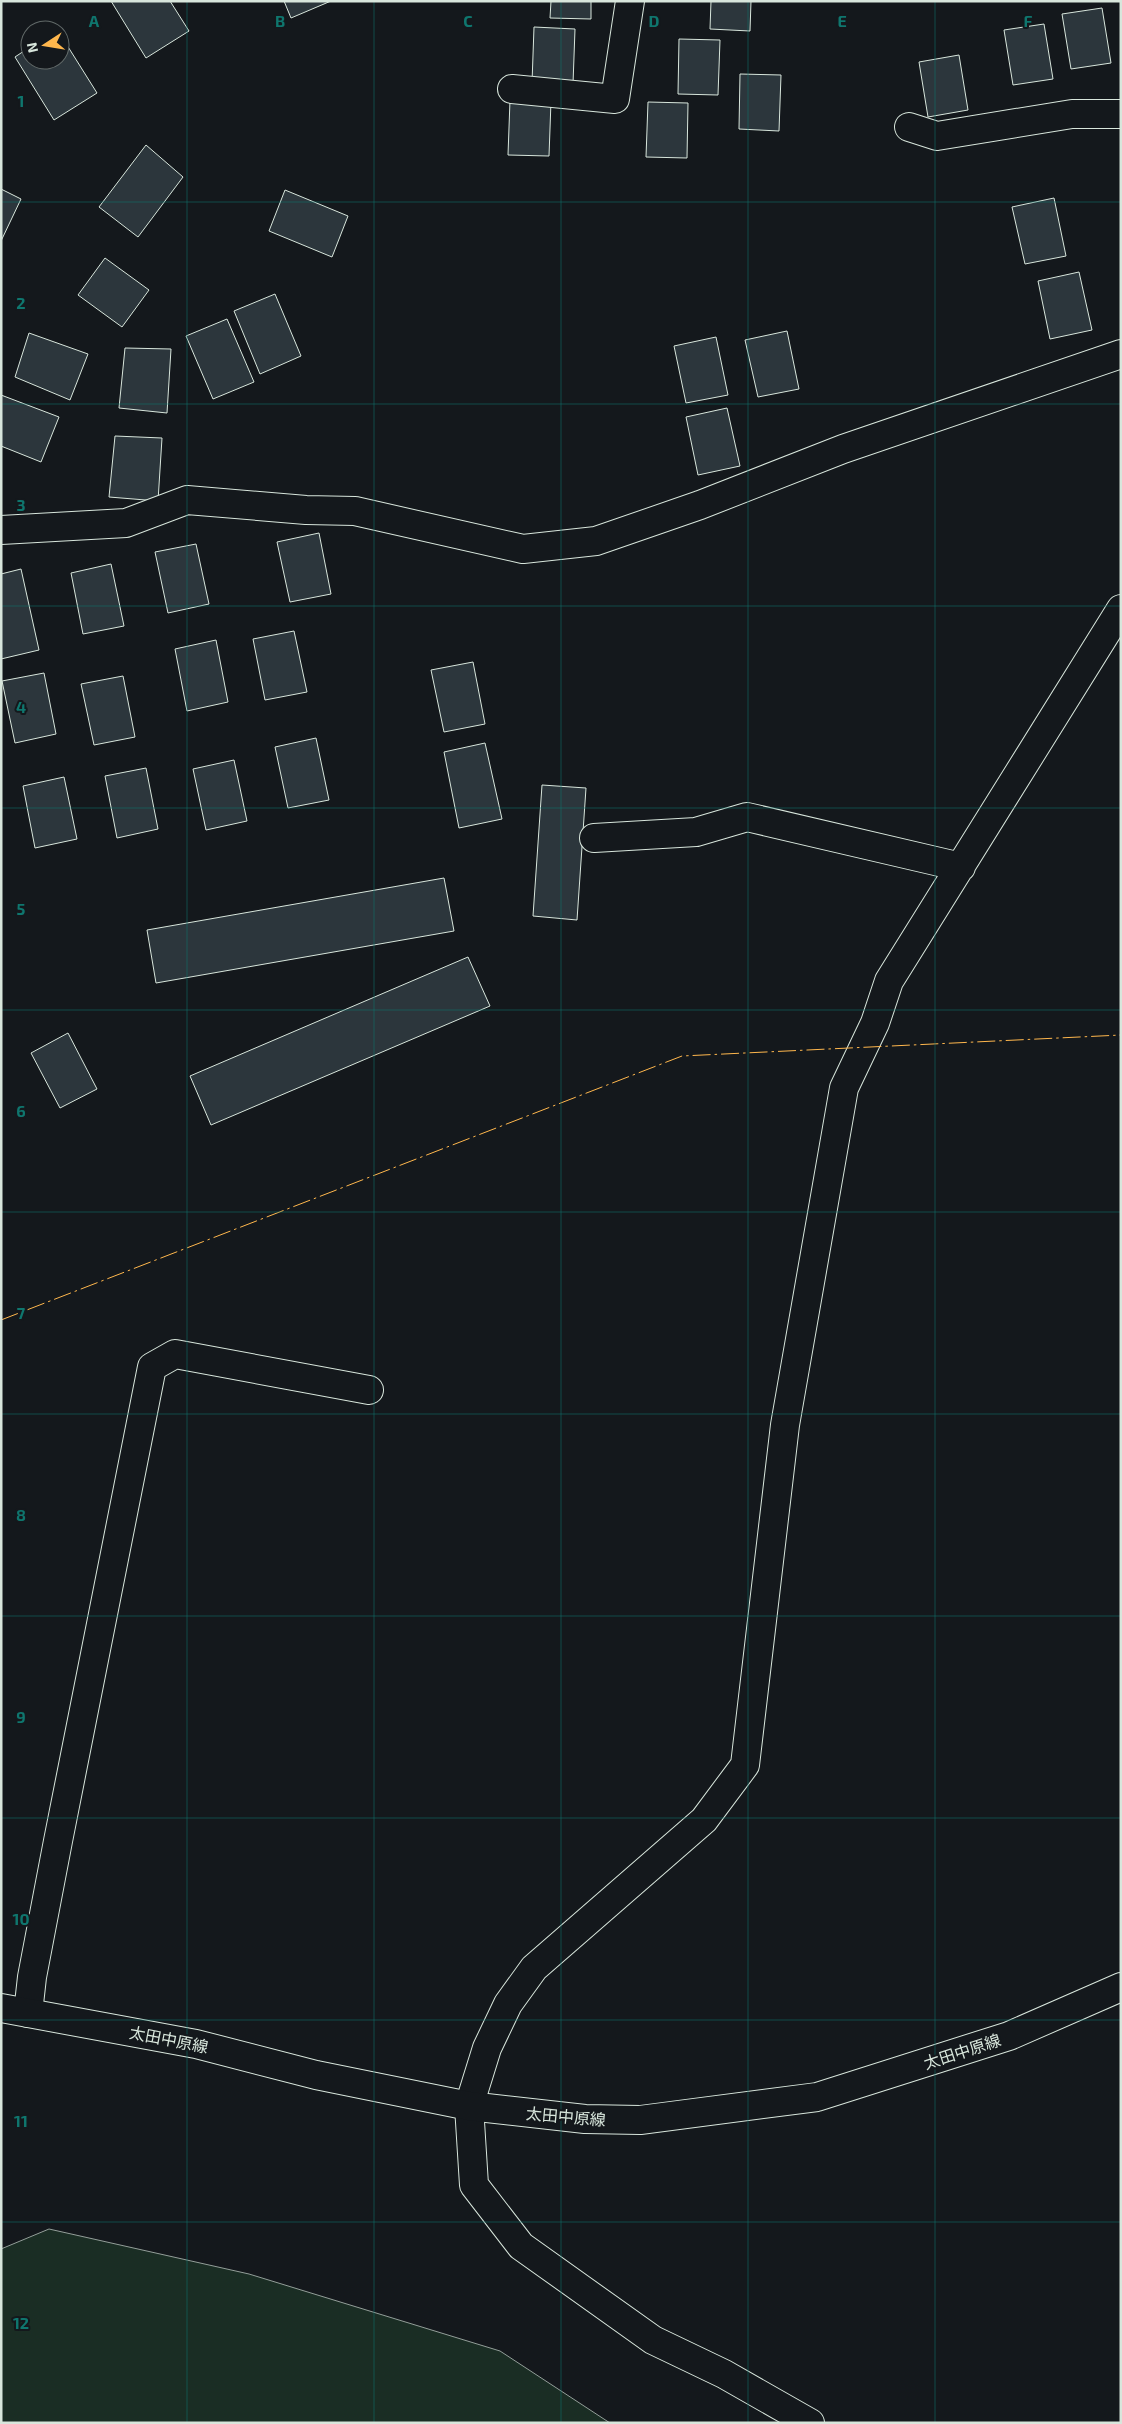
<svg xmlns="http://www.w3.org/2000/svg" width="1122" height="2424" font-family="'Exo 2','Noto Sans JP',sans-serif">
  <rect width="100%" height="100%" fill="#14181c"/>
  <path fill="#1a2d24" stroke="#939e99" d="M49,2229L249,2274L500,2351L610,2423H1V2249Z"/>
  <path fill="#2c363c" stroke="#d8e6dc" d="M111,1H170L189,31L146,58Z
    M284,1H331L291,18Z
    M551,1H591V19L550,18Z
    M711,1H751L750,31L710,29Z
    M1102,8L1111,63L1071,69L1062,14Z
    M1044,24L1053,79L1013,85L1004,30Z
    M534,27L575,29L573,84L532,83Z
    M60,34L97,93L54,120L15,57L30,47V60H60Z
    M679,39L720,40L718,95L678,94Z
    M959,55L968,110L928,117L919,62Z
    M740,74L781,75L779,131L739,129Z
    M510,100L551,101L549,156L508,155Z
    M648,102L688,103L687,158L646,157Z
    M146,145L183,177L138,237L99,207Z
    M1,189L21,199L1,241Z
    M285,190L348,216L332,257L269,231Z
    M1054,198L1066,256L1025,264L1012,207Z
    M105,258L149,290L122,327L78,295Z
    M1079,272L1092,330L1050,339L1038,281Z
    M275,294L301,356L260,374L234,311Z
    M227,319L254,382L213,399L186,336Z
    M787,331L799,389L758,397L745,340Z
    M29,333L88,354L70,400L15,377Z
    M716,337L728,395L686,403L674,346Z
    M125,348L171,349L167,413L119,408Z
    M1,395L59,417L41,462L1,446Z
    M727,408L740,466L698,475L686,417Z
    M115,436L162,438L158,501L109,497Z
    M319,533L331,594L290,602L277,542Z
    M196,544L209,604L168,613L155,552Z
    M111,564L124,626L83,634L71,573Z
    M21,569L39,650L1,659V574Z
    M294,631L307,692L265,700L253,639Z
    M216,640L228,702L187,711L175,649Z
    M473,662L485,724L444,732L431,670Z
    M44,673L56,734L15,743L2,681Z
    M123,676L135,737L94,745L81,684Z
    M316,738L329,800L288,808L275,747Z
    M485,743L502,819L459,828L444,752Z
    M234,760L247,821L206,830L193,769Z
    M146,768L158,829L117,838L105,776Z
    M64,777L77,839L35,848L23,786Z
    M542,785L586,788L577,920L533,916Z
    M444,878L454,931L156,983L147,930Z
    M468,957L490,1006L211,1125L190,1076Z
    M68,1033L97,1089L60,1108L31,1053Z"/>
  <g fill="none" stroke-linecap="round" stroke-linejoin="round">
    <g stroke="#d8e6dc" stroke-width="30">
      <path id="minor" d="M512,89L615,99L630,1
        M909,127L937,136L1072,114H1121
        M1,530L126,523L187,500L306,510L355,511L523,549L596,541L700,505L843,449L1121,354
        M594,838L696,832L747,817L961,867
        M28,2013L32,1977L58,1841L152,1367L175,1354L369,1390
        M810,2423L724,2374L653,2340L521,2246L474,2185L469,2106L487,2048L508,2004L534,1968L704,1820L745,1765L785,1425L844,1088L875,1023L889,981L1121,609"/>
    </g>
    <g stroke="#d8e6dc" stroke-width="30">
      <path id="secondary" d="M1,2008L196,2044L316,2075L469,2106L585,2119L640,2120L817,2097L1009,2036L1121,1987"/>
    </g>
    <use href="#minor" stroke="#14181c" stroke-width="28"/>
    <use href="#secondary" stroke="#14181c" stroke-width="28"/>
    <path stroke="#ffb74d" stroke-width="1" stroke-dasharray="18 4 2.5 4" stroke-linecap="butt" d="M1,1320L682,1056L1121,1035"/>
  </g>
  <path fill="none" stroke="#0f766e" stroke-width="1" stroke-opacity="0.55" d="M187,1V2423M374,1V2423M561,1V2423M748,1V2423M935,1V2423M1,202H1121M1,404H1121M1,606H1121M1,808H1121M1,1010H1121M1,1212H1121M1,1414H1121M1,1616H1121M1,1818H1121M1,2020H1121M1,2222H1121"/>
  <g text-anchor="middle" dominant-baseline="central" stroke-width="4" stroke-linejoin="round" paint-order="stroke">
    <g font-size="16" fill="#d8e6dc" stroke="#14181c">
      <text transform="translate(169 2039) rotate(11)">太田中原線</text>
      <text transform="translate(962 2051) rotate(-18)">太田中原線</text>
      <text transform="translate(566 2116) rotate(5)">太田中原線</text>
    </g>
  </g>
  <g font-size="16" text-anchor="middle" font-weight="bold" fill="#0f766e" stroke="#14181c" stroke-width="4" stroke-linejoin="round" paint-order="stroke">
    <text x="94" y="27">A</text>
    <text x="280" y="27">B</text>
    <text x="468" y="27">C</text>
    <text x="654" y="27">D</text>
    <text x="842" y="27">E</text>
    <text x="1028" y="27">F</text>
    <text x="21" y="107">1</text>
    <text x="21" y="309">2</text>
    <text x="21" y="511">3</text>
    <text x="21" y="713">4</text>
    <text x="21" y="915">5</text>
    <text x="21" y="1117">6</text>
    <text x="21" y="1319">7</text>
    <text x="21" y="1521">8</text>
    <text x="21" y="1723">9</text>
    <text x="21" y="1925">10</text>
    <text x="21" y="2127">11</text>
    <text x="21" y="2329">12</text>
  </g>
  <rect width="1122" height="2424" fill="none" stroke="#d8e6dc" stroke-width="5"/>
  <g transform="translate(45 45) rotate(258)"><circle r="24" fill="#14181c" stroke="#626a69"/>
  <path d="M0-4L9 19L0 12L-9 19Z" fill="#ffb74d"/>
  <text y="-8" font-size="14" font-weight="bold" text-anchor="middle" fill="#d8e6dc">N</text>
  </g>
</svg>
